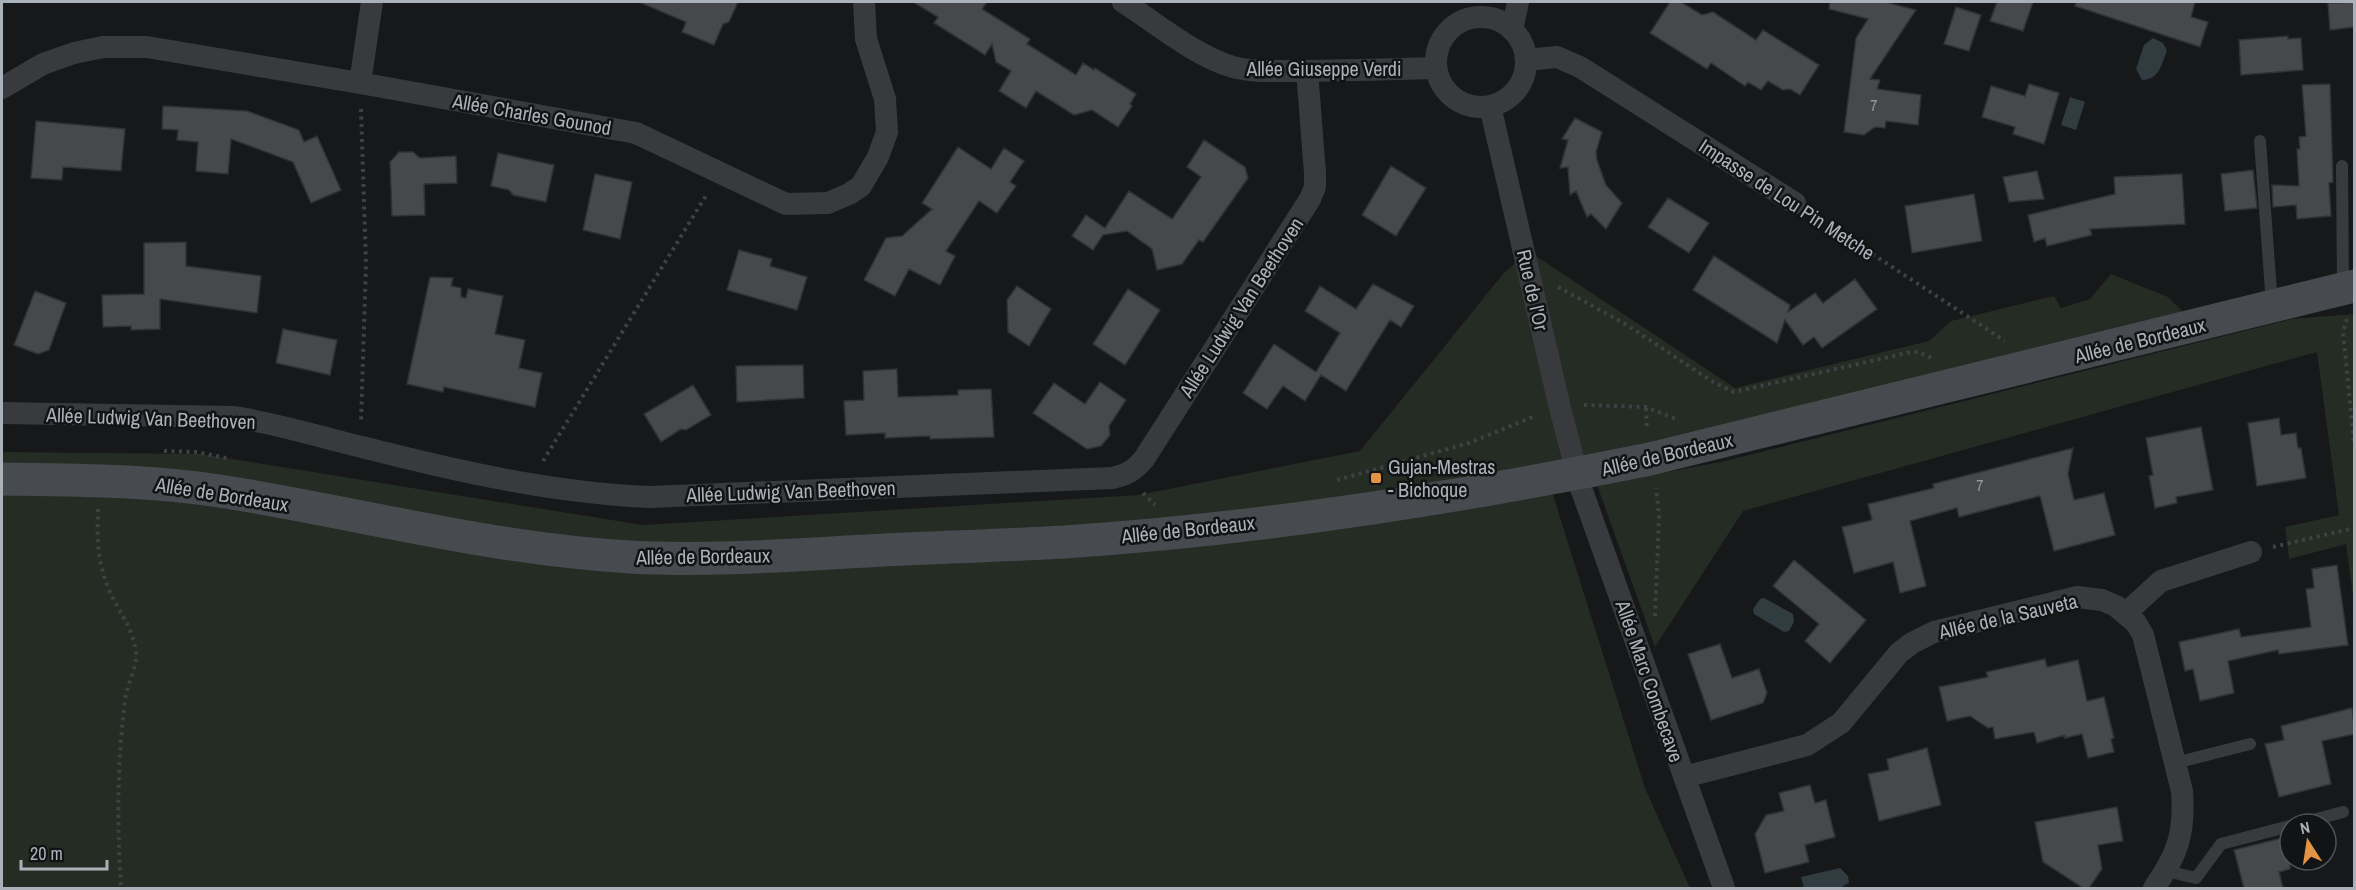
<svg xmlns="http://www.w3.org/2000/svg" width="2356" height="890" font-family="'Archivo Narrow',sans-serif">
  <rect width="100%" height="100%" fill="#171819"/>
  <path fill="#242c24" d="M1524,255L1536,256L1735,388L1929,341L1951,321L2054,296L2061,308L2090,299L2111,274L2168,297L2197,326L1548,479L1645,788L1690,888H2V452L201,454L643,525L1138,495L1360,451L1503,274Z
    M2354,314V604L2346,544L2289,559L2285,527L2339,515L2317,352L1743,511L1655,647L1597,485L1721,462L2292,319Z"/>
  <path fill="#313c41" d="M2153,38L2163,43L2167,51C2161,65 2160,79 2142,80L2136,69L2144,45Z
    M2070,97L2085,102L2076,130L2061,125Z
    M1764,598L1793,614L1794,622L1789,631L1784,632L1754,614L1753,609L1760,599Z
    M1840,868L1848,876L1849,883L1843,886V888H1804L1801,877Z"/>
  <path fill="#46484c" stroke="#313235" stroke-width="1.5" d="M639,2H738L729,22L723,24L714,45L682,32L686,22Z
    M913,2H987L982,9L1030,39L1027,44L1076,75L1083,63L1094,70L1095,68L1136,94L1130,104L1132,106L1118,127L1092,110L1074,115L1036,91L1026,108L999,91L1011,71L996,62L992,44L985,55L934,23L938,17Z
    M1670,2H1681L1702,15L1713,12L1756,40L1763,30L1819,65L1800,95L1790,89L1783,90L1768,81L1761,90L1748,82L1745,86L1711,63L1707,69L1650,33Z
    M1830,2H1885L1916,10L1870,79L1880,80L1877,89L1921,95L1918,125L1886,121L1885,128L1875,127L1864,135L1844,132L1856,38L1868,19L1829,9Z
    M1997,2H2033L2023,31L1990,21Z
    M2076,2H2195L2191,17L2208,22L2200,47L2075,6Z
    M2355,2V27L2330,30L2328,3Z
    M1956,7L1981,15L1969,51L1944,44Z
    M2288,36V39L2301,38L2303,70L2241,75L2239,40Z
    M2029,84L2059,93L2044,144L2013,134L2015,127L1982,117L1991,86L2025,96Z
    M2330,84L2333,182L2329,183L2331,216L2297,219L2296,205L2273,207L2272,185L2299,186L2297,149H2300L2299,137L2306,136L2302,85Z
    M163,106L247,111L299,130L304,142L317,136L341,190L311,203L293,162L231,139L228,174L196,171L198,142L177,140L178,130L162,129Z
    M1575,118L1602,132L1596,152L1597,160L1606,185L1622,203L1606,229L1591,214L1587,217L1576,191L1570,195L1568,167L1560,168L1568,140L1562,139Z
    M36,121L125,129L121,171L63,167L62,180L31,178Z
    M1204,140L1245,167L1248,178L1203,242L1199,240L1182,264L1157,270L1152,249L1127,231L1103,235L1093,250L1072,236L1086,215L1105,228L1129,191L1172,219L1201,177L1187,167Z
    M958,147L991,169L1004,148L1024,161L1010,182L1016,186L997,213L979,201L946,251L955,256L940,285L909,269L895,296L864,280L886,238L902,236L932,209L922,203Z
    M399,152H413L420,158L456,156L457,183L424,184L425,215L392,216L390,162Z
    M498,153L554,165L546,202L513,195L509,190L491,186Z
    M1391,166L1426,188L1396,236L1362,215Z
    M2253,170L2257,208L2225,211L2221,174Z
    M2037,171L2044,199L2009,202L2003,177Z
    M595,174L632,182L620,239L583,230Z
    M2182,174L2185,224L2090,229L2092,235L2047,246L2045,238L2034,242L2028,215L2115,194L2114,177Z
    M1974,194L1982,241L1912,253L1905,206Z
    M1668,198L1709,223L1689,253L1648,227Z
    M186,242V266L261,276L257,313L160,299V329L131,330V326L103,327L102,295L144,294V243Z
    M739,250L772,259L770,266L807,277L797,310L727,290Z
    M1714,256L1790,305L1788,312L1815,293L1823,303L1855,279L1877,309L1822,348L1814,337L1803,345L1785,320L1777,343L1693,290Z
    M430,277L453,278L451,286L461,288V297L466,298L468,289L503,296L495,334L525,340L519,368L542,373L535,407L444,387L443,392L407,384Z
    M1373,284L1414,306L1401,327L1390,320L1346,391L1321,375L1305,401L1283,386L1267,409L1243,393L1274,344L1316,372L1340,333L1305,311L1320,286L1356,309Z
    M1017,286L1051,309L1029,346L1008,332L1007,300Z
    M1128,289L1160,310L1125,365L1093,344Z
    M35,291L66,303L49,350L38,354L14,345Z
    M283,329L337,340L330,375L276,363Z
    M803,365L804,398L737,402L736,366Z
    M897,369L898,397L958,395V390L991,389L994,437L930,439V436L885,438V433L846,435L844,401L864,400L863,371Z
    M1100,382L1126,400L1109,426L1110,435L1101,446L1087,449L1033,413L1054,383L1085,404Z
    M693,385L711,415L686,430L681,429L661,442L644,414Z
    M2279,418L2281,435L2296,433L2298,448H2301L2306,478L2257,486L2248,423Z
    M2201,427L2213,490L2176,497L2177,503L2155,508L2149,476L2153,475L2146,438Z
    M2073,448L2068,474L2074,500L2104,493L2115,535L2054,551L2040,496L1959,517L1957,508L1910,521L1926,586L1900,593L1893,562L1854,573L1842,527L1872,520L1868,504L1934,488L1933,484Z
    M1794,560L1866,620L1830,663L1805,641L1819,624L1773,586Z
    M2337,565L2348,645L2279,654L2278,650L2228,661L2234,693L2200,701L2193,669L2185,671L2179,642L2239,629L2241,637L2311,627L2306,589L2314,588L2312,569Z
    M1720,644L1732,678L1759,669L1767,693L1763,703L1711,720L1688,654Z
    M2045,659L2047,667L2078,660L2087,701L2104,697L2114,738L2111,739L2114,752L2088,758L2082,734L2065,738V735L2037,743L2034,732L1995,739L1993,727L1988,728L1970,716L1947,721L1939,687L1988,677L1986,672Z
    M2352,708L2355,734L2322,741L2331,784L2279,797L2265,744L2284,740L2281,726Z
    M1927,748L1941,805L1879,821L1868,774L1889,770L1887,759Z
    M1810,785L1815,803L1826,800L1835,837L1805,845L1809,862L1765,873L1755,834L1766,815L1784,811L1779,793Z
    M2117,807L2123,841L2098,845L2102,869L2089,888H2083L2043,862L2035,822Z
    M2290,836V869L2279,872L2283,888H2244L2234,850Z"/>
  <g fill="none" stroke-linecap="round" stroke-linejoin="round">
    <path stroke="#3f4145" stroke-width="4" stroke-dasharray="3 4.5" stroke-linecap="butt" d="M361,109L366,264L361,422
      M1816,217L2005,341
      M1558,287L1627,325L1713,382L1734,392L1911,352H1918L1932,358
      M2347,319L2343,332L2354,443
      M1584,405L1646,407L1676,419
      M1646,408L1647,430
      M164,451L197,452L231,459
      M543,461L707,194
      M1337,480L1469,443L1535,416
      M1143,493L1155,505
      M98,509C97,541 97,560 109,590C119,613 132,625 136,652C138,667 126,686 125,701C117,763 117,826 121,888
      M2273,547L2354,528
      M1655,616L1659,516L1656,488"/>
    <path stroke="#393a3e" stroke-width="12" d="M2260,141L2272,305
      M2342,166L2343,288
      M2175,763L2250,744
      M2298,824L2343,812
      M2166,871L2196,878L2221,844L2290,826"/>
    <path stroke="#393a3e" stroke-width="22" d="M1123,2C1156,23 1195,56 1233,67C1251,72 1270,71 1288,71C1338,71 1387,69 1436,68
      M1436 62a45 45 0 1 1 90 0a45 45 0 1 1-90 0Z
      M1512,30L1518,2
      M1526,60L1557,57L1580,67L1795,203
      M360,83L372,2
      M2,88L43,64L74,53L103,47H147L360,83L636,133L786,204L828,203L849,194L861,186L878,157L887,132L885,99L866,39L864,2
      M1490,106L1560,408L1581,488L1724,888
      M2,413L233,417C277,423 319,437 362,447C456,471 553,493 650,497L1112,478C1126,475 1134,471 1144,459L1310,199L1315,187V173L1307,71
      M2126,613L2161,581L2251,552
      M1684,777L1807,745L1841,723L1899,653L1912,643L1934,632L2077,597L2102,600L2116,606L2136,623L2143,635L2182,791C2185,833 2178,854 2154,888"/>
    <path stroke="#474a4e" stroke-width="33" d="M2,479C77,480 152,480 226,492C362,514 492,549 630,557C720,562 815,553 905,549C958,547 1011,545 1064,542C1261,529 1457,498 1650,459L2354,286"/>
  </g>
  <rect fill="#e49344" stroke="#121314" stroke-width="2" x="1370" y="472" width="12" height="12" rx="3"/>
  <g text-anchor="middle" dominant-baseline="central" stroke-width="5" stroke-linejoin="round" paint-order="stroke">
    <g font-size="16" fill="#91979d">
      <text x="1874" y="105">7</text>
      <text x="1980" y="485">7</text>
    </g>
    <g font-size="20" fill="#aab1b8" stroke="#121314">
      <text x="1324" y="68">Allée Giuseppe Verdi</text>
      <text transform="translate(532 114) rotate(10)">Allée Charles Gounod</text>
      <text transform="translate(1787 199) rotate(33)">Impasse de Lou Pin Metche</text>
      <text transform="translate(1533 290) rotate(77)">Rue de l'Or</text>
      <text transform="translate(1241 307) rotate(-57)">Allée Ludwig Van Beethoven</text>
      <text transform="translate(2140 340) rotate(-14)">Allée de Bordeaux</text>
      <text transform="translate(151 418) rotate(2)">Allée Ludwig Van Beethoven</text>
      <text transform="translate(1667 454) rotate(-13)">Allée de Bordeaux</text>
      <text transform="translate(791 491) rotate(-2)">Allée Ludwig Van Beethoven</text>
      <text transform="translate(222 494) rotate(9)">Allée de Bordeaux</text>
      <text transform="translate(1188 529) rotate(-6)">Allée de Bordeaux</text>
      <text transform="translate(703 556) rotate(-1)">Allée de Bordeaux</text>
      <text transform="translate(2008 616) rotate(-13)">Allée de la Sauveta</text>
      <text transform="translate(1650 681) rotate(71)">Allée Marc Combecave</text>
    </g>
    <g font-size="20" fill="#aab1b8" stroke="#121314" text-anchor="start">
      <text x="1388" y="466">Gujan-Mestras<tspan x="1388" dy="23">- Bichoque</tspan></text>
    </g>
  </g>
  <rect width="2356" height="890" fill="none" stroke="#aab1b8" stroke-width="6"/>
  <g transform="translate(2308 842) rotate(348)"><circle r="28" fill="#121314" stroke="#4f5256" stroke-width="1.5"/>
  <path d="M0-4.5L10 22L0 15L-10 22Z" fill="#e49344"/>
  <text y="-9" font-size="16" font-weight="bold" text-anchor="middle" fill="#aab1b8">N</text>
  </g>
  <path d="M21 860v9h86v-9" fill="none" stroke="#aab1b8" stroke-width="3"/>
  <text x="30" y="860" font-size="18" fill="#aab1b8" stroke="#121314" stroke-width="4.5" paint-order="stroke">20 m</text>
</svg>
